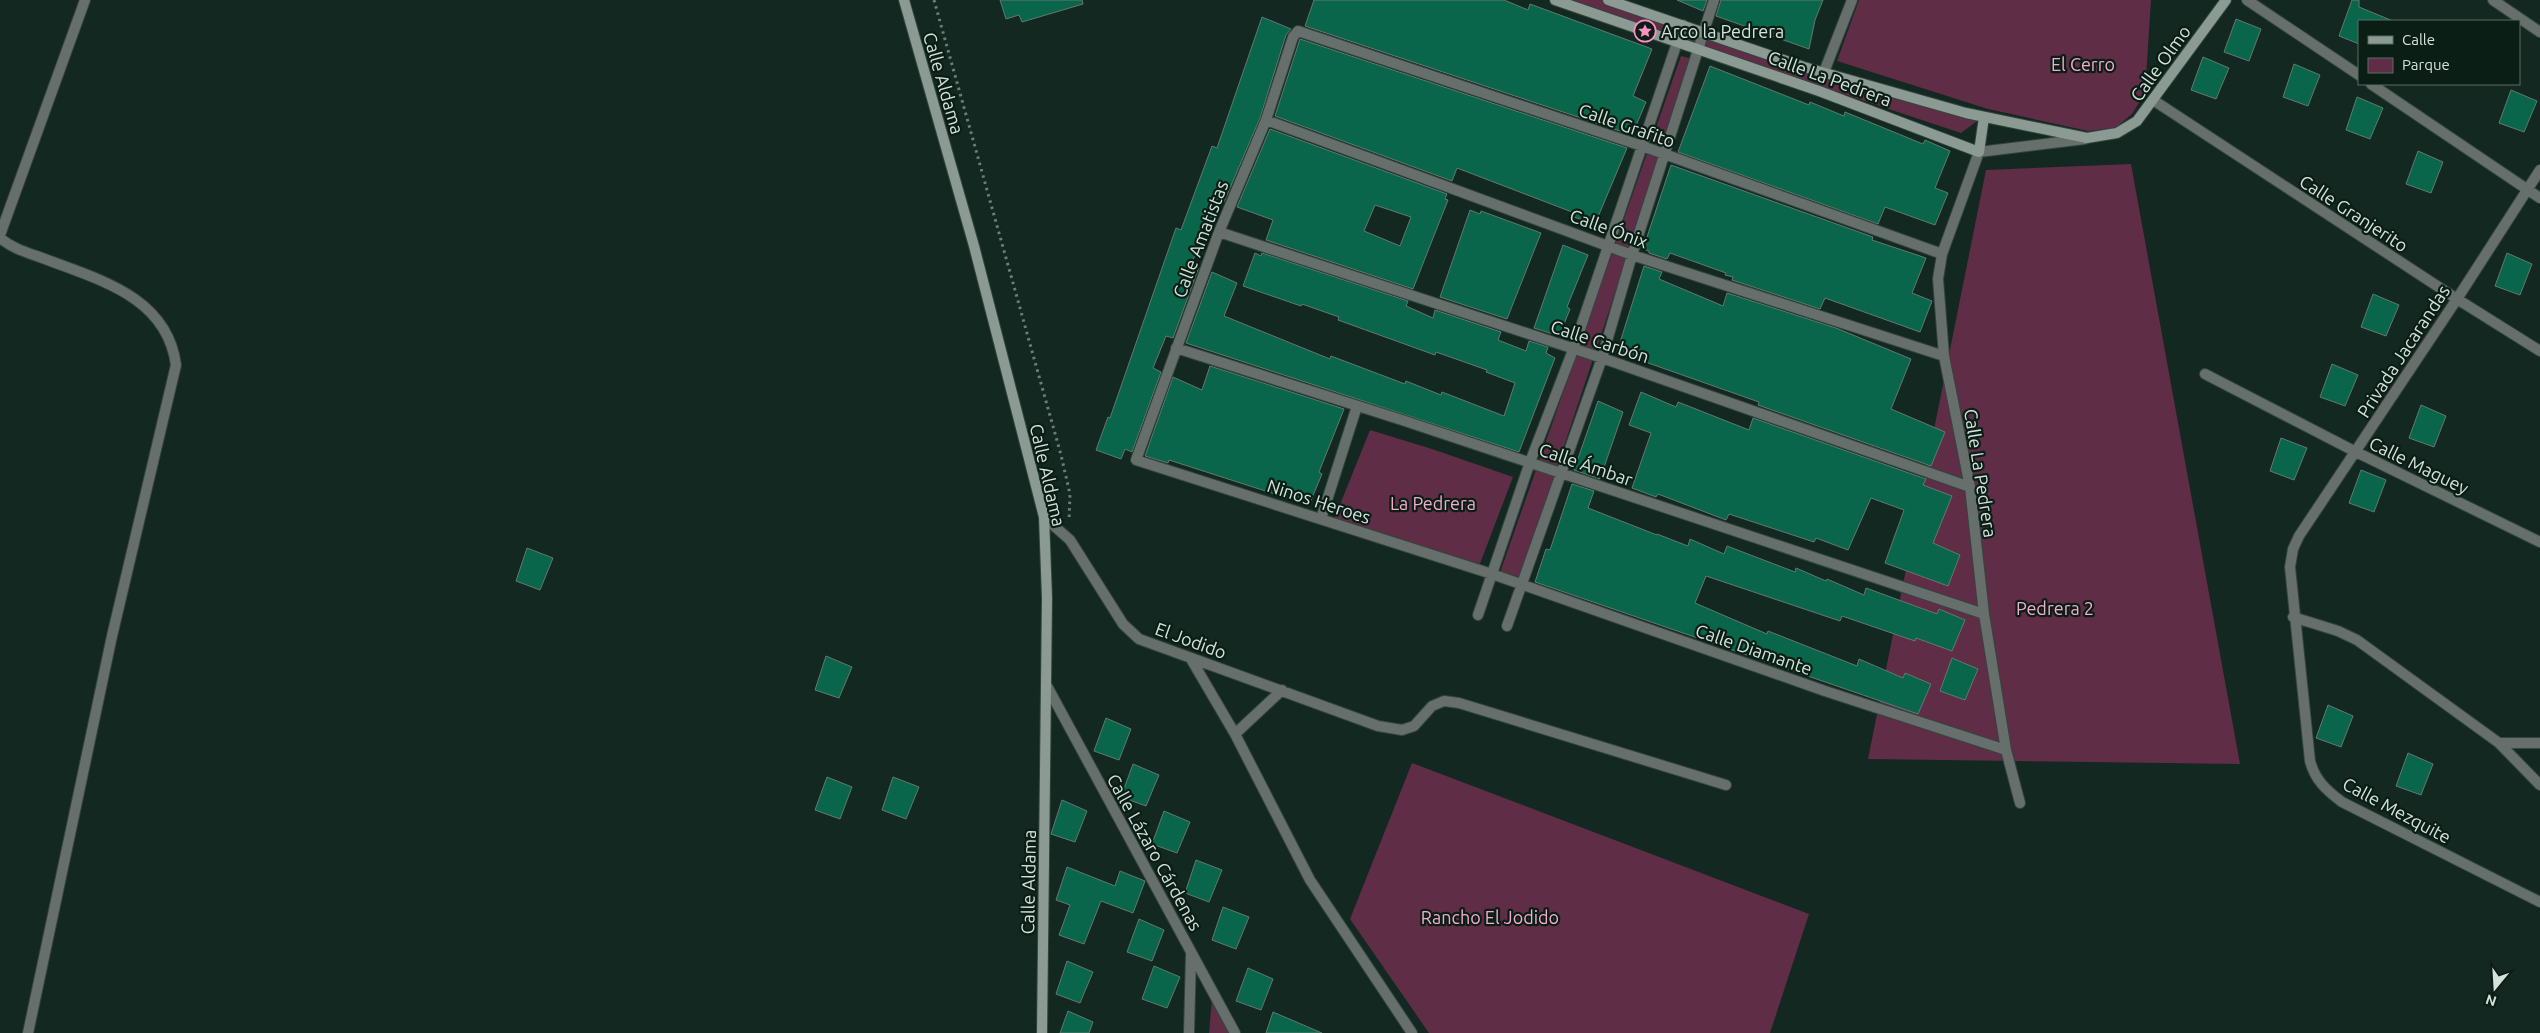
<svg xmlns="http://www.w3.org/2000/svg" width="2540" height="1033" font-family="Ubuntu,sans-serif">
  <rect width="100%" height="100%" fill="#132820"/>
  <path fill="#5f2d46" d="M1560,0H1607L1977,121L1961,133Z
    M1859,0H2151L2145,93L2132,114L2115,128L2088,131L1988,109L1837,61Z
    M1681,56L1693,59L1517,587L1497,581Z
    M2131,164L2240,764L1868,759L1986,170Z
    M1370,430L1432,449L1513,477L1476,574L1333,522Z
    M1412,763L1809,914L1770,1033H1429L1350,919Z
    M1212,999L1229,1033H1209Z"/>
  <path fill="#0a664b" stroke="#62796f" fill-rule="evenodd" d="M1000,0H1082L1083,4L1022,22L1019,15L1006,19Z
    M1314,0H1504L1528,10L1530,4L1652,49L1633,96L1646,102L1632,135L1305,26Z
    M1677,0H1707L1703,11Z
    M1721,0H1823L1815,20L1809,49L1716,16Z
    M2352,0H2359V7L2393,21H2359V44L2339,36Z
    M1262,17L1291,29L1286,35L1260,118L1224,202L1220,201L1191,264L1199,267L1173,338L1166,336L1153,368L1161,372L1132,452L1125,449L1121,459L1096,450L1108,417L1110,418L1176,228L1181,230L1212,146L1217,148Z
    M2236,19L2261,29L2249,61L2224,52Z
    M1300,39L1627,148L1595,224L1571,216L1572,212L1457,168L1452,181L1275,116Z
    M2203,57L2229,68L2216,99L2191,90Z
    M2294,64L2320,75L2308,106L2283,97Z
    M1710,66L1809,105L1810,102L1844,116L1845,112L1923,144L1925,140L1950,151L1935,188L1948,193L1935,225L1885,207L1878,224L1678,152Z
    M2511,90L2537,101L2524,132L2499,123Z
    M2357,97L2383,108L2370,139L2346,130Z
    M1270,129L1447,194L1445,199L1448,200L1413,289L1266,240L1273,220L1237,207ZM1375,205L1411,217L1400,246L1364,231Z
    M2418,151L2443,162L2431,193L2406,184Z
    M1671,165L1873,237L1872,240L1926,258L1912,293L1932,301L1920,332L1825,298L1820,309L1732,280L1733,277L1725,275L1726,273L1670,253L1667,259L1649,253V251L1643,249Z
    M1470,210L1480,214L1481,211L1541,233L1507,319L1440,297Z
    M1563,245L1588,255L1567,307L1570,309L1560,334L1554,332L1553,334L1534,328Z
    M1255,253L1261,256L1262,253L1408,301L1406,306L1433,318L1435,310L1501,332L1498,340L1526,351L1529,341L1548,347L1546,353L1555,358L1519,452L1186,343L1212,272L1237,283L1224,316L1330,359L1331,356L1405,384L1406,381L1441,395L1442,392L1504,416L1515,383L1486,372L1487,370L1436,352L1435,355L1338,320L1339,317L1302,304L1301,306L1243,286Z
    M2507,253L2532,264L2520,295L2495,286Z
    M1644,266L1662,272L1659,279L1723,306L1727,293L1836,328L1911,359L1891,409L1945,432L1931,466L1758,405L1759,402L1617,352Z
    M2373,294L2399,305L2386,336L2361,327Z
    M2332,364L2358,375L2345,406L2320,397Z
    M1210,366L1344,409L1319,472L1322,474L1309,505L1169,460L1168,463L1145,456L1173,377L1202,390Z
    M1641,392L1676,407L1678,402L1749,430L1753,418L1926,479L1923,485L1952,496L1933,543L1960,555L1948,586L1885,563L1904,510L1871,498L1848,550L1816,538L1814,542L1729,514L1726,520L1658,494L1656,497L1632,488L1651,433L1629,425Z
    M1598,401L1623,412L1600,479L1574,470Z
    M2421,405L2446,416L2434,447L2409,438Z
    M2281,438L2307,448L2294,480L2270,471Z
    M2361,470L2386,480L2374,512L2349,503Z
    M1572,484L1594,491L1588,508L1657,535V534L1688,546L1690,539L1724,554L1727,546L1795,572L1796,568L1826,581L1827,579L1864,595L1866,588L1937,614L1939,609L1965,620L1952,651L1916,638L1915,641L1842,616L1840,621L1706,576L1695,603L1767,634L1768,631L1857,666L1859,659L1903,678L1905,673L1931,684L1918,714L1535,582L1546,549L1550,550Z
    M527,548L553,558L540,590L516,581Z
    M826,656L852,667L839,698L815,690Z
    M1952,658L1978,669L1965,700L1940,691Z
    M2328,705L2353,716L2341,747L2316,738Z
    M1106,718L1131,729L1119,760L1094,751Z
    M2408,753L2433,764L2421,795L2396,786Z
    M1133,764L1159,775L1146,806L1121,797Z
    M827,777L852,787L840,819L815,810Z
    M893,777L919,787L906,819L882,810Z
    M1062,800L1087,811L1075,842L1051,834Z
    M1164,811L1190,822L1177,853L1152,844Z
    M1196,860L1222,870L1209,902L1185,893Z
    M1067,867L1115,886L1120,871L1145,881L1133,913L1101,901L1084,944L1059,935L1070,905L1056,900Z
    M1223,907L1249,917L1236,949L1212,940Z
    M1139,919L1164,930L1152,961L1127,952Z
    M1067,961L1093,972L1080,1003L1056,994Z
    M1154,966L1180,977L1167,1008L1142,999Z
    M1248,968L1273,979L1261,1010L1236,1001Z
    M1068,1011L1093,1022L1089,1033H1060Z
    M1273,1012L1322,1033H1266Z"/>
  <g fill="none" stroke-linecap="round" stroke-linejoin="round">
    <g stroke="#32463e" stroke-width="12">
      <path id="street" d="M2247,0L2359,75
        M2493,0L2540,32
        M1824,72L1852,0
        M2371,84L2540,198
        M2153,100L2457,299L2540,351
        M1266,120L1632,255L1944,356
        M2540,170L2457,299L2299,536L2293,549L2290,567L2310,761C2315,780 2326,790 2342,802L2540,902
        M1219,232L1602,358L1970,487
        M0,235L85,0
        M0,238C13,249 29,253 45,259C100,280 167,297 176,365L112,636L28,1033
        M1942,254L1642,146L1298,31L1293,37L1266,120L1219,232L1136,460L1492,574L1825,691L2006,750
        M1176,348L1402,420L1984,614
        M2205,374L2356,452L2540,542
        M1044,517L1070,540L1123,624L1139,639L1378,726L1402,730L1414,726L1432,706L1444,701L1459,703L1726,785
        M1321,519L1357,406
        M1478,615L1530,462L1573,350L1683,25
        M2293,617L2338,631L2357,640L2499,743L2540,785
        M1507,626L1602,358L1632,255L1714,0
        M1191,659L1235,734L1310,880L1412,1033
        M1047,686L1235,1033
        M1235,734L1282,690
        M2499,743H2540
        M2020,803L2006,750L1984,614L1970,487L1944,356L1938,279L1942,254L1979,152L2085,139
        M1189,1033L1191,954"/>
    </g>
    <g stroke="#32463e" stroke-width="12">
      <path id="secondary" d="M904,0L974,246L1044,517L1047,598L1042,1033
        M1555,0L1819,91L1979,152L1984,117
        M1608,0L1804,67L1966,113L2087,138L2117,133L2137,121L2226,0"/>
    </g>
    <path stroke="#6d7e77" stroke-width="3" stroke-dasharray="2.5 4" stroke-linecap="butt" d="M934,0L1061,455L1070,494L1069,521"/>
    <use href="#street" stroke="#666f6b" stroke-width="10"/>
    <use href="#secondary" stroke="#8b9b94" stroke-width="10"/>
  </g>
  <defs>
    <g id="sight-ring" transform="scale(1.125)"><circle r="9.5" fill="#0a1e16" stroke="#fb8fc4" stroke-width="1.5"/><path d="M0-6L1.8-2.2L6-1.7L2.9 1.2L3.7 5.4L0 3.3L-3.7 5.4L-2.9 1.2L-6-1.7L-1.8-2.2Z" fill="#fb8fc4"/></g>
  </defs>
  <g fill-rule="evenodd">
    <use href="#sight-ring" x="1645" y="31"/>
  </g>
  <g text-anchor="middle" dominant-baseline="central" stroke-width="4.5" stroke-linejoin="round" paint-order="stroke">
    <g font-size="18" fill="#d5e2dc" stroke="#0a1e16" text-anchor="start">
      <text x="1661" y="31">Arco la Pedrera</text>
    </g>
    <g font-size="18" fill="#d5e2dc" stroke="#0a1e16">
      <text transform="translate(2160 63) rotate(-54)">Calle Olmo</text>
      <text transform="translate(1830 78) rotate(20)">Calle La Pedrera</text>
      <text transform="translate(944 83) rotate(74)">Calle Aldama</text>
      <text transform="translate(1627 125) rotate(19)">Calle Grafito</text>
      <text transform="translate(2354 213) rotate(33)">Calle Granjerito</text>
      <text transform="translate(1609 228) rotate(20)">Calle Ónix</text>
      <text transform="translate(1200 239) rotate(-69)">Calle Amatistas</text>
      <text transform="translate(1600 341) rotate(18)">Calle Carbón</text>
      <text transform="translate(2403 351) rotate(-57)">Privada Jacarandas</text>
      <text transform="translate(1586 464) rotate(19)">Calle Ámbar</text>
      <text transform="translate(2419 465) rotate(26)">Calle Maguey</text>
      <text transform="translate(1981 473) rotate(81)">Calle La Pedrera</text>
      <text transform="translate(1048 475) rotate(77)">Calle Aldama</text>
      <text transform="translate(1319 501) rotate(18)">Ninos Heroes</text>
      <text transform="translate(1191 640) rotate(20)">El Jodido</text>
      <text transform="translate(1754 649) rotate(19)">Calle Diamante</text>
      <text transform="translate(2397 810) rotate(28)">Calle Mezquite</text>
      <text transform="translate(1155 852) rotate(61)">Calle Lázaro Cárdenas</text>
      <text transform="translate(1028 882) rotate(-89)">Calle Aldama</text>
    </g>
    <g font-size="18" fill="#f5abcd" stroke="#0a1e16">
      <text x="2083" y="64">El Cerro</text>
      <text x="1433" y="503">La Pedrera</text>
      <text x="2055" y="608">Pedrera 2</text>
      <text x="1490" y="917">Rancho El Jodido</text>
    </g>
  </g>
  <rect x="2358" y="20" width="162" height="65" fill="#0a1e16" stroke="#5b6c65"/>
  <rect x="2368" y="36" width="25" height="8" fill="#8b9b94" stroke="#5b6c65"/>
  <text x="2402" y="45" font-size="15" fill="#d5e2dc">Calle</text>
  <rect x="2368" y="58" width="25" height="15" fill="#5f2d46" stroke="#5b6c65"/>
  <text x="2402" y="70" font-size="15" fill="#d5e2dc">Parque</text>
  <g transform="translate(2495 988) rotate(198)" stroke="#0a1e16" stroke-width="4" paint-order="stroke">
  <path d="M0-4L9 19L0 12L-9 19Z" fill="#d5e2dc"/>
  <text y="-8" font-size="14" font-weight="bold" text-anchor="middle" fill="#d5e2dc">N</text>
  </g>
</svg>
